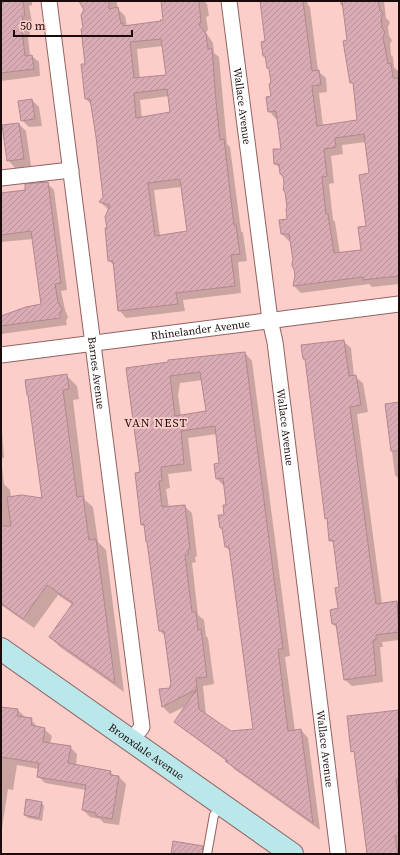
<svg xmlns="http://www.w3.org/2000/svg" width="400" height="855" font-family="'Source Serif 4',serif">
  <defs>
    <pattern id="building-hatch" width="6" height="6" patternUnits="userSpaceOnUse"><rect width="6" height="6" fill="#d9abb5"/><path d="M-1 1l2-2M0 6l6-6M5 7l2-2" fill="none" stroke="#ba929a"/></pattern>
  </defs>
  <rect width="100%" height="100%" fill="#fdcdc9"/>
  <path fill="#0003" fill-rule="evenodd" d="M1,1H32V5L29,6L32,22L28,23L30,34L28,37L30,56H32L39,62L40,76L1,81Z
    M82,1H117V8L125,16L127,26L162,22L164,20L173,1H204L207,4L209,16L206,17L208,29L206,33L213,43L214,53L219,57L227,144L230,147L241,231L243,233L247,261L238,262L241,293L183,300L185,311L126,318L119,310L115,266L109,261L108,229L109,210L100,202L104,197L92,105L86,99L85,10ZM163,46L167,76L140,79L137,49ZM169,96L172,113L142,118L140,100ZM182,187L188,232L160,236L154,190Z
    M259,1H307L308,5L310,7L318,71L326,78L327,92L319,93L323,126L358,121L354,85L351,82L348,41L343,7L340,4V1H384L386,18L390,22L388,27L389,36L392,40L390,44L391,55L393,57L394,67L398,71L399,80V284L372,287L369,284L301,293L294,286L296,276L291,241H289L282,234L280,221L288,220V207L284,176L281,169L275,164L282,150L278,118L276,119L269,111L272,97V83L267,59L264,56L266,42L262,5ZM366,142L370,174L367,227L363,251L340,254L335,222L333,220L329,184L334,183L331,156L343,154L342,145Z
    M32,100L39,107L42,126L29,127L22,120Z
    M19,124L26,131L31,166L15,168L8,160Z
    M47,183L54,190L67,290L61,291L65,310L68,317L66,321L67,325L1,334V314L4,316L42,305L33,239L1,242V194L27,190Z
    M343,341L351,348L354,376L363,383L368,412L357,414L382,604L399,602V640L382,642L383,647H380L383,682L352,686L344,679L338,629L333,624L339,609L340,588L335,545L330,540L328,520L326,518L306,361L304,359Z
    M245,353L252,361L290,656L285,657L295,731L301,730L308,738L320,830L234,769L228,762L183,729L175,721L186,706L170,714L163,707L161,690L171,688L172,685L166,637L160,631L146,528L141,524V473L127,369ZM203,380L207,412L181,416L178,395L180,383ZM217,434L220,464L217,479L225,487L227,506L221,528L224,530L226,547L231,552L254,730L231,732L206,715L203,686L214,684L208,638L206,636L204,620L198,615L192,563L196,562L195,557L197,556L192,513L184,506L169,508L166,489L170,488L168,474L192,471L188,438Z
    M67,376L77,386L79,399L73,400L85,500L93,507L98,542L106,550L124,692L60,647L50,637L73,605L58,595L34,628L1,605V419L4,458H1L4,484L10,490L11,497L43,499L30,397L28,395Z
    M399,403V479L395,475L386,405Z
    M1,708L18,710L25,717L31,719L38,728L44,729L52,736L50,744L70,747L77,754L76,766L110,772L115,776L119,777L126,784L119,825L104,823L100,819L90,817L83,810L86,790L45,783L38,776L39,769L17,765L13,790L8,789L1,835Z
    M399,711V771H397L399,785V854H369L356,754L352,751Z
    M41,802L44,806L42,821L28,818L25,815Z"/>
  <path fill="url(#building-hatch)" stroke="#b38790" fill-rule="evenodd" d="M3,1H23L25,16H22L24,26L22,30L25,56L32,55L34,69L1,73V4H3Z
    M79,1H109V9L118,7L121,24L123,23V26L161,21L160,20H163L161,1H199L201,22L199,25L206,34L208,49H212L216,101L220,140L224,139L234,225H236L240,254L231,255L235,286L176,293L178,304L118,311L113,261H108L105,228H107L105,217L110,205L99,202L103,197L96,137L90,99H85L81,64H85L81,29L83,28L81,15L84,10ZM161,39L166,75L134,78L130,42ZM167,89L170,112L136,118L134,93ZM180,179L187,231L155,236L148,183Z
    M260,1H303L312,71L319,70L321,85L312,86L317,126L357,120L353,83H350L343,41L347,40L342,1H378L380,11L383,14L381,19L382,28L385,32L383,37L388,64L391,63L393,78H398L399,86V276L363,280V277L293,286L295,276L294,269L292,266V263L293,260L289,234H281L279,220L287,219L286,209L287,207L285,192L283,190L284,184L283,176L280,174L279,164H274L273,149H281L276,111L268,112L266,97L271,96L269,84L271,83L269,69L267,68L265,56H263L261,42L265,41ZM364,134L369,173L359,175L366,226L358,227L361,250L334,253L328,214H326L322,177L327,176L324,149L336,147L335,138Z
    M32,99L35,119L21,121L18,101Z
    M19,123L24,159L7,161L2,125Z
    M48,182L61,283L55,284L58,302L62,309L60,314V318L1,326V316L26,307L41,304L31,231L1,235V193L25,190V184Z
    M344,340L349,376L356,375L361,405L350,407L376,604L397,601L399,632L376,635V640H373L376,675L344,680L336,624H332L330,610L338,608L335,588L339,587L333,540L329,541L327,518L325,519L305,359H303L301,345Z
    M245,352L283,649H278L288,731L301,729L313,823L225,761H228L174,722L197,689L162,707L159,689L170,688V685L171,684L164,631H159L147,542H146L144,524L141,525L135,473L140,472L126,368L168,362V360ZM200,372L206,411L175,416L170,376ZM215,426L219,463L214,464L216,479L223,478L226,505H223L224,515H218L220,528H222L225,547H229L253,729L231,731L199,709L196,678L207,677L201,629L198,630L196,612H192L185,555H188V549H190L185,505L162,507L159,481H162L161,467L184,464L181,431Z
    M67,374L69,389L63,390L77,497L83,496L89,540L96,539L115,683L49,637L73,603L47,585L23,619L1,603V526H11L7,497L22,495L42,498L28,395H27L25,380Z
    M399,402V451H391L385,404Z
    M1,707L18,709L17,716L32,718L31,725L45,728L43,742L71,746L68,763L111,771L110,775L119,776L112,819L96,816V813L82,810L86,785L37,777L39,763L1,757Z
    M399,710V779H396L399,803V836H395L398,854H367L354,751L351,752L347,716Z
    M26,799L42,802L39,818L24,815Z
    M173,841L203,846L202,854H171Z"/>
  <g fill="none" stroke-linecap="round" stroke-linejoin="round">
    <g stroke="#8e6461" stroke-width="10">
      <path id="lane" d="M207,854L214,815L221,806"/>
    </g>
    <g stroke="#8e6461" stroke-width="17">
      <g id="street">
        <path id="s1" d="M49,1L142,727L131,741"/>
        <path id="s2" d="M229,1L270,320L275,342L338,852V854"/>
        <path d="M1,178L71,170"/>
        <path id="s3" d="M1,355L399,304"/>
      </g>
    </g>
    <g stroke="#8e6461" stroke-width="24">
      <g id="secondary">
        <path id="s4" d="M1,649L292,854"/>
      </g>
    </g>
    <use href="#lane" stroke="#fff" stroke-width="8"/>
    <use href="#street" stroke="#fff" stroke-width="15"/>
    <use href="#secondary" stroke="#bae7ea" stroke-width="22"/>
  </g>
  <g text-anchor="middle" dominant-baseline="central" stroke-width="3.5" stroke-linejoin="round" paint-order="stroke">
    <g font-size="11" fill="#1b0c0b" stroke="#fdcdc9">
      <text stroke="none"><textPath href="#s2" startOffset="106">Wallace Avenue</textPath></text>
      <text stroke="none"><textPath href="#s3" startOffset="201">Rhinelander Avenue</textPath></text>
      <text stroke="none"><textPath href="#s1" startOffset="375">Barnes Avenue</textPath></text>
      <text stroke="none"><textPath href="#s2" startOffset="430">Wallace Avenue</textPath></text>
      <text stroke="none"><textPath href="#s2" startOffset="754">Wallace Avenue</textPath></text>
      <text stroke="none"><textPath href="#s4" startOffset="178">Bronxdale Avenue</textPath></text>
    </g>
    <g font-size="12" letter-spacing="1" fill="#1b0c0b" stroke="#fdcdc9">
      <text x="156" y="423">VAN NEST</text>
    </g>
  </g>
  <rect width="400" height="855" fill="none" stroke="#1b0c0b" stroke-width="4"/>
  <path d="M14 30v6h118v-6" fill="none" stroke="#1b0c0b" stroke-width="2"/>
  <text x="20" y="30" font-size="12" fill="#1b0c0b" stroke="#fdcdc9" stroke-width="3" paint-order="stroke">50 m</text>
</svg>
